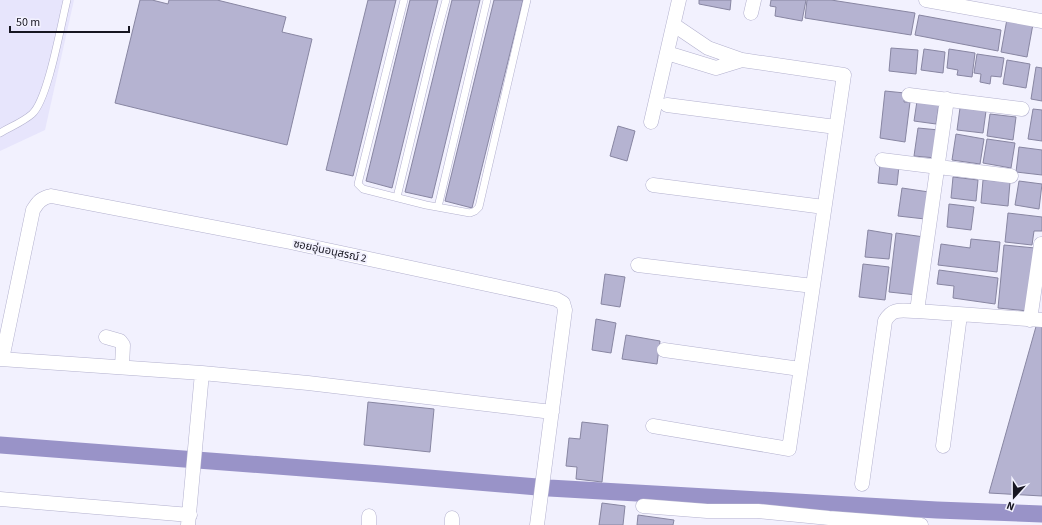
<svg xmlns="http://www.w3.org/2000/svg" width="1042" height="525" font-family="'Source Sans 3','Noto Sans Thai',sans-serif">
  <rect width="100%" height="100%" fill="#f2f1fe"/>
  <path fill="#e7e5fc" d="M0,0H74L45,130L0,151Z"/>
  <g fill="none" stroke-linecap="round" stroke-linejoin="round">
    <path stroke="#9993c8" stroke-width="17" d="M0,445L381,474L549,488L937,510L1042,514"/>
  </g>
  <path fill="#b5b3d1" stroke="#8886a2" d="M140,0H152L168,4L169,0H217L286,17L282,32L312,39L287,145L115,103Z
    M368,0H396L353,176L326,170Z
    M410,0H438L392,188L366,181Z
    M452,0H480L432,198L405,192Z
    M494,0H523L472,208L445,201Z
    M699,0H731L730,10L699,4Z
    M771,0H806L802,21L775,16L776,7L770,6Z
    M807,0H831L915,13L911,35L805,18Z
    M919,15L1001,30L998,51L915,35Z
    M1007,19L1033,24L1027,57L1001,52Z
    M891,48L918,50L916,74L889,71Z
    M924,49L945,52L943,73L921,70Z
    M949,49L975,53L972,77L957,75L958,70L947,68Z
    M977,54L1004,58L1001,77L991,76L990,84L980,82L981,74L974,73Z
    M1007,60L1030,64L1026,88L1003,84Z
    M1036,67L1042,68V101L1031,99Z
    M885,91L905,93L904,102H910L905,142L880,138Z
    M917,101L939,104L936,124L914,121Z
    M960,108L986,111L983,133L957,130Z
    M1033,109L1042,110V141L1028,139Z
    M990,114L1016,117L1013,140L987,136Z
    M618,126L635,131L627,161L610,156Z
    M918,128L939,130L936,158L914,156Z
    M956,134L984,139L980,164L952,160Z
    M987,139L1015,143L1011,168L983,163Z
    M1019,147L1042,150V175L1016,172Z
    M880,164L899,166L897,185L878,183Z
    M953,177L978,180L976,201L951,198Z
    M983,180L1010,182L1008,206L981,203Z
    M1019,181L1042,184L1039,209L1015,205Z
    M902,188L929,192L925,219L898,216Z
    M949,204L974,207L971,230L947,227Z
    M1008,213L1042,217V231H1034L1032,245L1005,242Z
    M868,230L892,234L889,259L865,257Z
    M896,233L924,237L917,295L889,292Z
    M971,239L1000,242L997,272L938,265L941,244L970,248Z
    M1004,245L1035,248L1028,311L998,308Z
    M863,264L889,267L885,300L859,297Z
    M939,270L998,278L995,304L953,298L954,286L937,284Z
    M605,274L625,277L620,307L601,304Z
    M596,319L616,323L611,353L592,350Z
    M1037,323L1042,324V496L989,493Z
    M626,335L660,341L657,364L622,359Z
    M368,402L434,409L430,452L364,445Z
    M582,422L608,425L602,482L576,479L577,467L566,466L569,438L580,439Z
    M602,503L625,506L623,525H599Z
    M638,515L674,520L673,525H637Z"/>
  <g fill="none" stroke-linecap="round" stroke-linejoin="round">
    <g stroke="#b3b1ce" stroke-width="8">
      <path id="lane" d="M404,0L358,184L363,189L426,205L470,213L475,211L479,207L527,0
        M0,133C10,127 23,122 32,114C48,100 61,24 67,0
        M397,197L435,40L446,0
        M438,207L487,0"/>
    </g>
    <g stroke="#b3b1ce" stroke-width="15">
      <path id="street" d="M926,0L1042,21
        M751,13L754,0
        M667,53L716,68L742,60L708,48L674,25
        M909,95L1022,109
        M947,99L917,311L1042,320
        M667,105L836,127
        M651,122L679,0
        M882,160L1011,176
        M653,185L824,207
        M638,265L813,286
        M1030,320L1041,244
        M106,337L120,341L123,345L122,367
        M664,350L800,369
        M0,359L202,373L308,383L552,412
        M2,359L33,210C38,202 41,198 51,196L290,242L556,299L563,303L565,310L537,525
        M653,426L789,449L844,75L742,60
        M943,446L960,315
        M862,484L885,321C893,307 902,311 917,311
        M0,499L190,515
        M643,506L707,511H758L829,518L921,525
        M188,525L202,373
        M369,525V516
        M452,525V518"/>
    </g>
    <use href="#lane" stroke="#fff" stroke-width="7"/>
    <use href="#street" stroke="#fff" stroke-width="14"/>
  </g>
  <g text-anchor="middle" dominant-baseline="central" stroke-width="4" stroke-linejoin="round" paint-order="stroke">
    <g font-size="11" fill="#171621" stroke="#f2f1fe">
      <text transform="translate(330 251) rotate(12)">ซอยอุ่นอนุสรณ์ 2</text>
    </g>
  </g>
  <g transform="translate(1014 497) rotate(201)" stroke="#f2f1fe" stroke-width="3" paint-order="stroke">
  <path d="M0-3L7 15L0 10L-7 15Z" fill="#171621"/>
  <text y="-6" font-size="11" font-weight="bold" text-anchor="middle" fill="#171621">N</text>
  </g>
  <path d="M10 26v6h119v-6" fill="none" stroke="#171621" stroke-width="2"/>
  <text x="16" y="26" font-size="12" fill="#171621" stroke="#f2f1fe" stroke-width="3" paint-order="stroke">50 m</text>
</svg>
